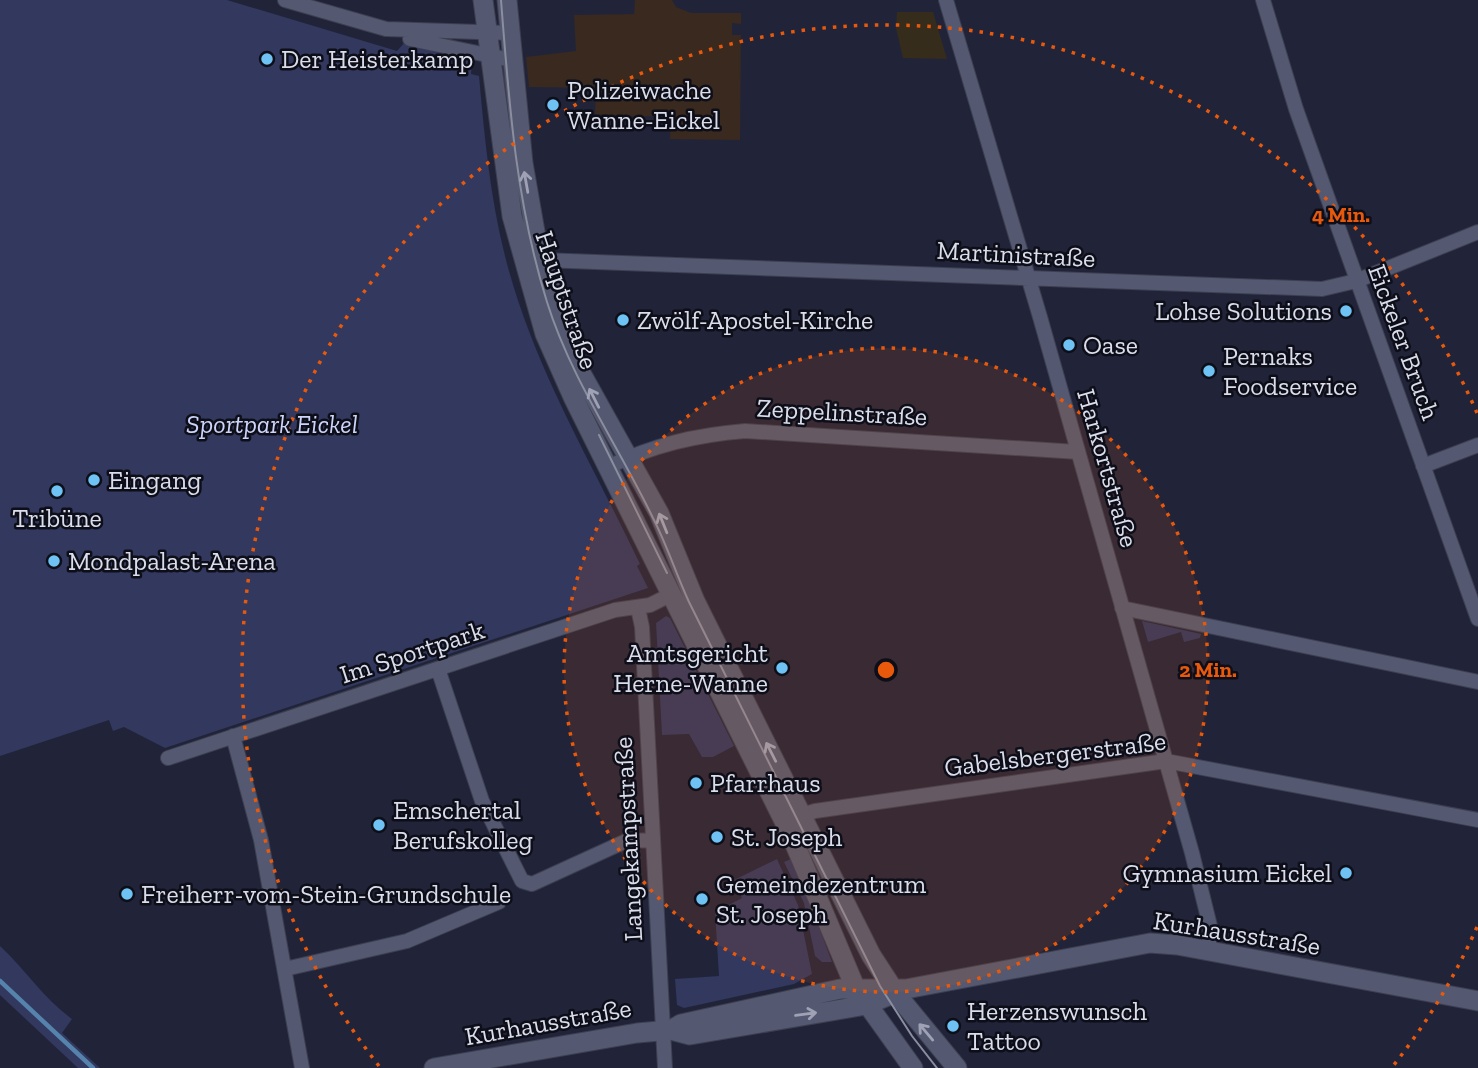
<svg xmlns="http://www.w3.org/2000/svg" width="1478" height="1068" font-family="'Zilla Slab',serif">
  <rect width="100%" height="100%" fill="#212439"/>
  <path fill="#39291f" d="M635,0H672L676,7L691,13H741V24L732,23V35H741L740,140L670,139L671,117L645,116V122H633V116L595,114L596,88L529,87L526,57L576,51L574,15L634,14Z"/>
  <path fill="#352c1c" d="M897,12H933L947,59L903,58L896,28Z"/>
  <path fill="#32385e" d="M0,0H227L397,51L405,42L472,59L471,74L479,76C485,142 491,207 509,271C538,375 594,467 640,564L637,566L648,588L165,748L124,727L113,731L109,720L0,756Z
    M666,616L670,618L734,746L713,757H702L689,734L662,735L656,623Z
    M1142,621L1201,634L1200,638L1184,642L1181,632L1148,642Z
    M793,858L832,962H822L815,956L804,903L784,862Z
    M777,859L798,905L812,974L794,984L684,1008L677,1005L675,979L719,976L715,912L742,898L734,880Z
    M0,946C25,969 44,999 72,1019L62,1033L100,1068H78L0,995Z"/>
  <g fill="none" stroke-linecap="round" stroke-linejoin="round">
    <path stroke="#5683ab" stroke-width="4.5" d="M0,981L93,1068"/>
    <g stroke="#3d3f51" stroke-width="16">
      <path id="street" d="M285,0L386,29L510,33
        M946,0L1040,317L1192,853L1210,926L1209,951
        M1263,0L1296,109L1478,619
        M410,39L511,60
        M542,260L1322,289L1356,281L1478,232
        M1423,466L1478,445
        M608,467C653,445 696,435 745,431L1078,452
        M638,608L642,627L665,1068
        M1122,608L1478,682
        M438,669L482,801L522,881L532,884L626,841L653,840
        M233,736L261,840L302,1068
        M168,758L615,610L650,605L672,594
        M802,815L815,811L1166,761L1478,820
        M285,969L407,941L499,902"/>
    </g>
    <g stroke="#3d3f51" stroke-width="21">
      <path id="secondary" d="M483,0L512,216L545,334L573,397L791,835L855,987L913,1068
        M507,0L523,163L537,243L559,318L581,373L659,513L695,601L871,955L897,995L957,1068
        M671,1030L681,1024L840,989H906L1150,943L1177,945L1478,1001
        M434,1068L637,1033L671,1030L690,1035L866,1005L905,989"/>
    </g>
    <use href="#street" stroke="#545971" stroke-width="14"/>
    <use href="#secondary" stroke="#545971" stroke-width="19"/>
    <path stroke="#8b8e9f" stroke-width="2" d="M501,0C509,103 516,203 547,302C571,379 618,445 653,518C667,545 676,574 689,602C752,730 817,858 880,986L912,1036L937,1068
      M599,435L667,573"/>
  </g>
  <defs><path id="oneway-shaft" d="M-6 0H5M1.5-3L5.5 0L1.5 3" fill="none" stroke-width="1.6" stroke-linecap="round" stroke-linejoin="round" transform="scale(1.75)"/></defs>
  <g stroke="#9ea2b4">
    <use href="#oneway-shaft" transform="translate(526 182) rotate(-100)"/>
    <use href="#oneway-shaft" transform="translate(594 398) rotate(-117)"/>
    <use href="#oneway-shaft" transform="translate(663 523) rotate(-112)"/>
    <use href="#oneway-shaft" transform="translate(771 752) rotate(-117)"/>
    <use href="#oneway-shaft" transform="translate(806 1014) rotate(-8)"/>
    <use href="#oneway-shaft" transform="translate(926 1032) rotate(-130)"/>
  </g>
  <circle cx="886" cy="670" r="322" fill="#e8590c" fill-opacity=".12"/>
  <g fill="none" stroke="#e8590c" stroke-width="3.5" stroke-dasharray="3.5 7">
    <circle cx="886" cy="670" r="322"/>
    <path d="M1477 927A644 644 0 0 1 1393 1066M379 1066A644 644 0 1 1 1477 413"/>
  </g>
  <g fill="#6fc2f4" stroke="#0d0e18" stroke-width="2.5">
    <circle cx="267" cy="59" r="7"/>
    <circle cx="553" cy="105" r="7"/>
    <circle cx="1346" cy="311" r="7"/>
    <circle cx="623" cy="320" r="7"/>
    <circle cx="1069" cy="345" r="7"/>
    <circle cx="1209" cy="371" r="7"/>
    <circle cx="94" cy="480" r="7"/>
    <circle cx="57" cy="491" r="7"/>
    <circle cx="54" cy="561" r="7"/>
    <circle cx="782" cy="668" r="7"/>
    <circle cx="696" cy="783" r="7"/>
    <circle cx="379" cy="825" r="7"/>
    <circle cx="717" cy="837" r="7"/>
    <circle cx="1346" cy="873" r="7"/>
    <circle cx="127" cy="894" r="7"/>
    <circle cx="702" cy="899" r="7"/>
    <circle cx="953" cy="1026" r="7"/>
  </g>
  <g text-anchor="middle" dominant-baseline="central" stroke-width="5" stroke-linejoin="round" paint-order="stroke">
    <g font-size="26" fill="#daddeb" stroke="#0d0e18" text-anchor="start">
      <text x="281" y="59">Der Heisterkamp</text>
      <text x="567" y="90">Polizeiwache<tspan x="567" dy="30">Wanne-Eickel</tspan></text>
      <text x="1332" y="311" text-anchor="end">Lohse Solutions</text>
      <text x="637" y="320">Zwölf-Apostel-Kirche</text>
      <text x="1083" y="345">Oase</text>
      <text x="1223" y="356">Pernaks<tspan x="1223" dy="30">Foodservice</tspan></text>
      <text x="108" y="480">Eingang</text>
      <text x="57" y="518" text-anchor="middle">Tribüne</text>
      <text x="68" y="561">Mondpalast-Arena</text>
      <text x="768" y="653" text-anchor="end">Amtsgericht<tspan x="768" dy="30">Herne-Wanne</tspan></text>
      <text x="710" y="783">Pfarrhaus</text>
      <text x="393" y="810">Emschertal<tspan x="393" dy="30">Berufskolleg</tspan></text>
      <text x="731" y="837">St. Joseph</text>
      <text x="1332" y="873" text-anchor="end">Gymnasium Eickel</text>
      <text x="716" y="884">Gemeindezentrum<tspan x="716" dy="30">St. Joseph</tspan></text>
      <text x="141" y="894">Freiherr-vom-Stein-Grundschule</text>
      <text x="967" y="1011">Herzenswunsch<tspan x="967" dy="30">Tattoo</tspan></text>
    </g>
    <g font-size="26" fill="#daddeb" stroke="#0d0e18">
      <text transform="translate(1016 254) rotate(3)">Martinistraße</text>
      <text transform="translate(567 300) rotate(71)">Hauptstraße</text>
      <text transform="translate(1404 342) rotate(70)">Eickeler Bruch</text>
      <text transform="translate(842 412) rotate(3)">Zeppelinstraße</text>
      <text transform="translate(1108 468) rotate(74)">Harkortstraße</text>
      <text transform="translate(412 652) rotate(-18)">Im Sportpark</text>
      <text transform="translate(1055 754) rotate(-7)">Gabelsbergerstraße</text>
      <text transform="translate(628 839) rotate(-93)">Langekampstraße</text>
      <text transform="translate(1237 933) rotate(9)">Kurhausstraße</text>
      <text transform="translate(548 1022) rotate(-10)">Kurhausstraße</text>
    </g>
    <g font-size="26" font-style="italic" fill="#ccd4fa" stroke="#0d0e18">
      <text x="272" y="424">Sportpark Eickel</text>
    </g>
  </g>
  <circle cx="886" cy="670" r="10" fill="#e8590c" stroke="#0d0e18" stroke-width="3.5"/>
  <g font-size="21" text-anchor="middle" font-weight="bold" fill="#e8590c" stroke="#0d0e18" stroke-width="5" stroke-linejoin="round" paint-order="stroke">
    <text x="1341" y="222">4 Min.</text>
    <text x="1208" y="677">2 Min.</text>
  </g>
</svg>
